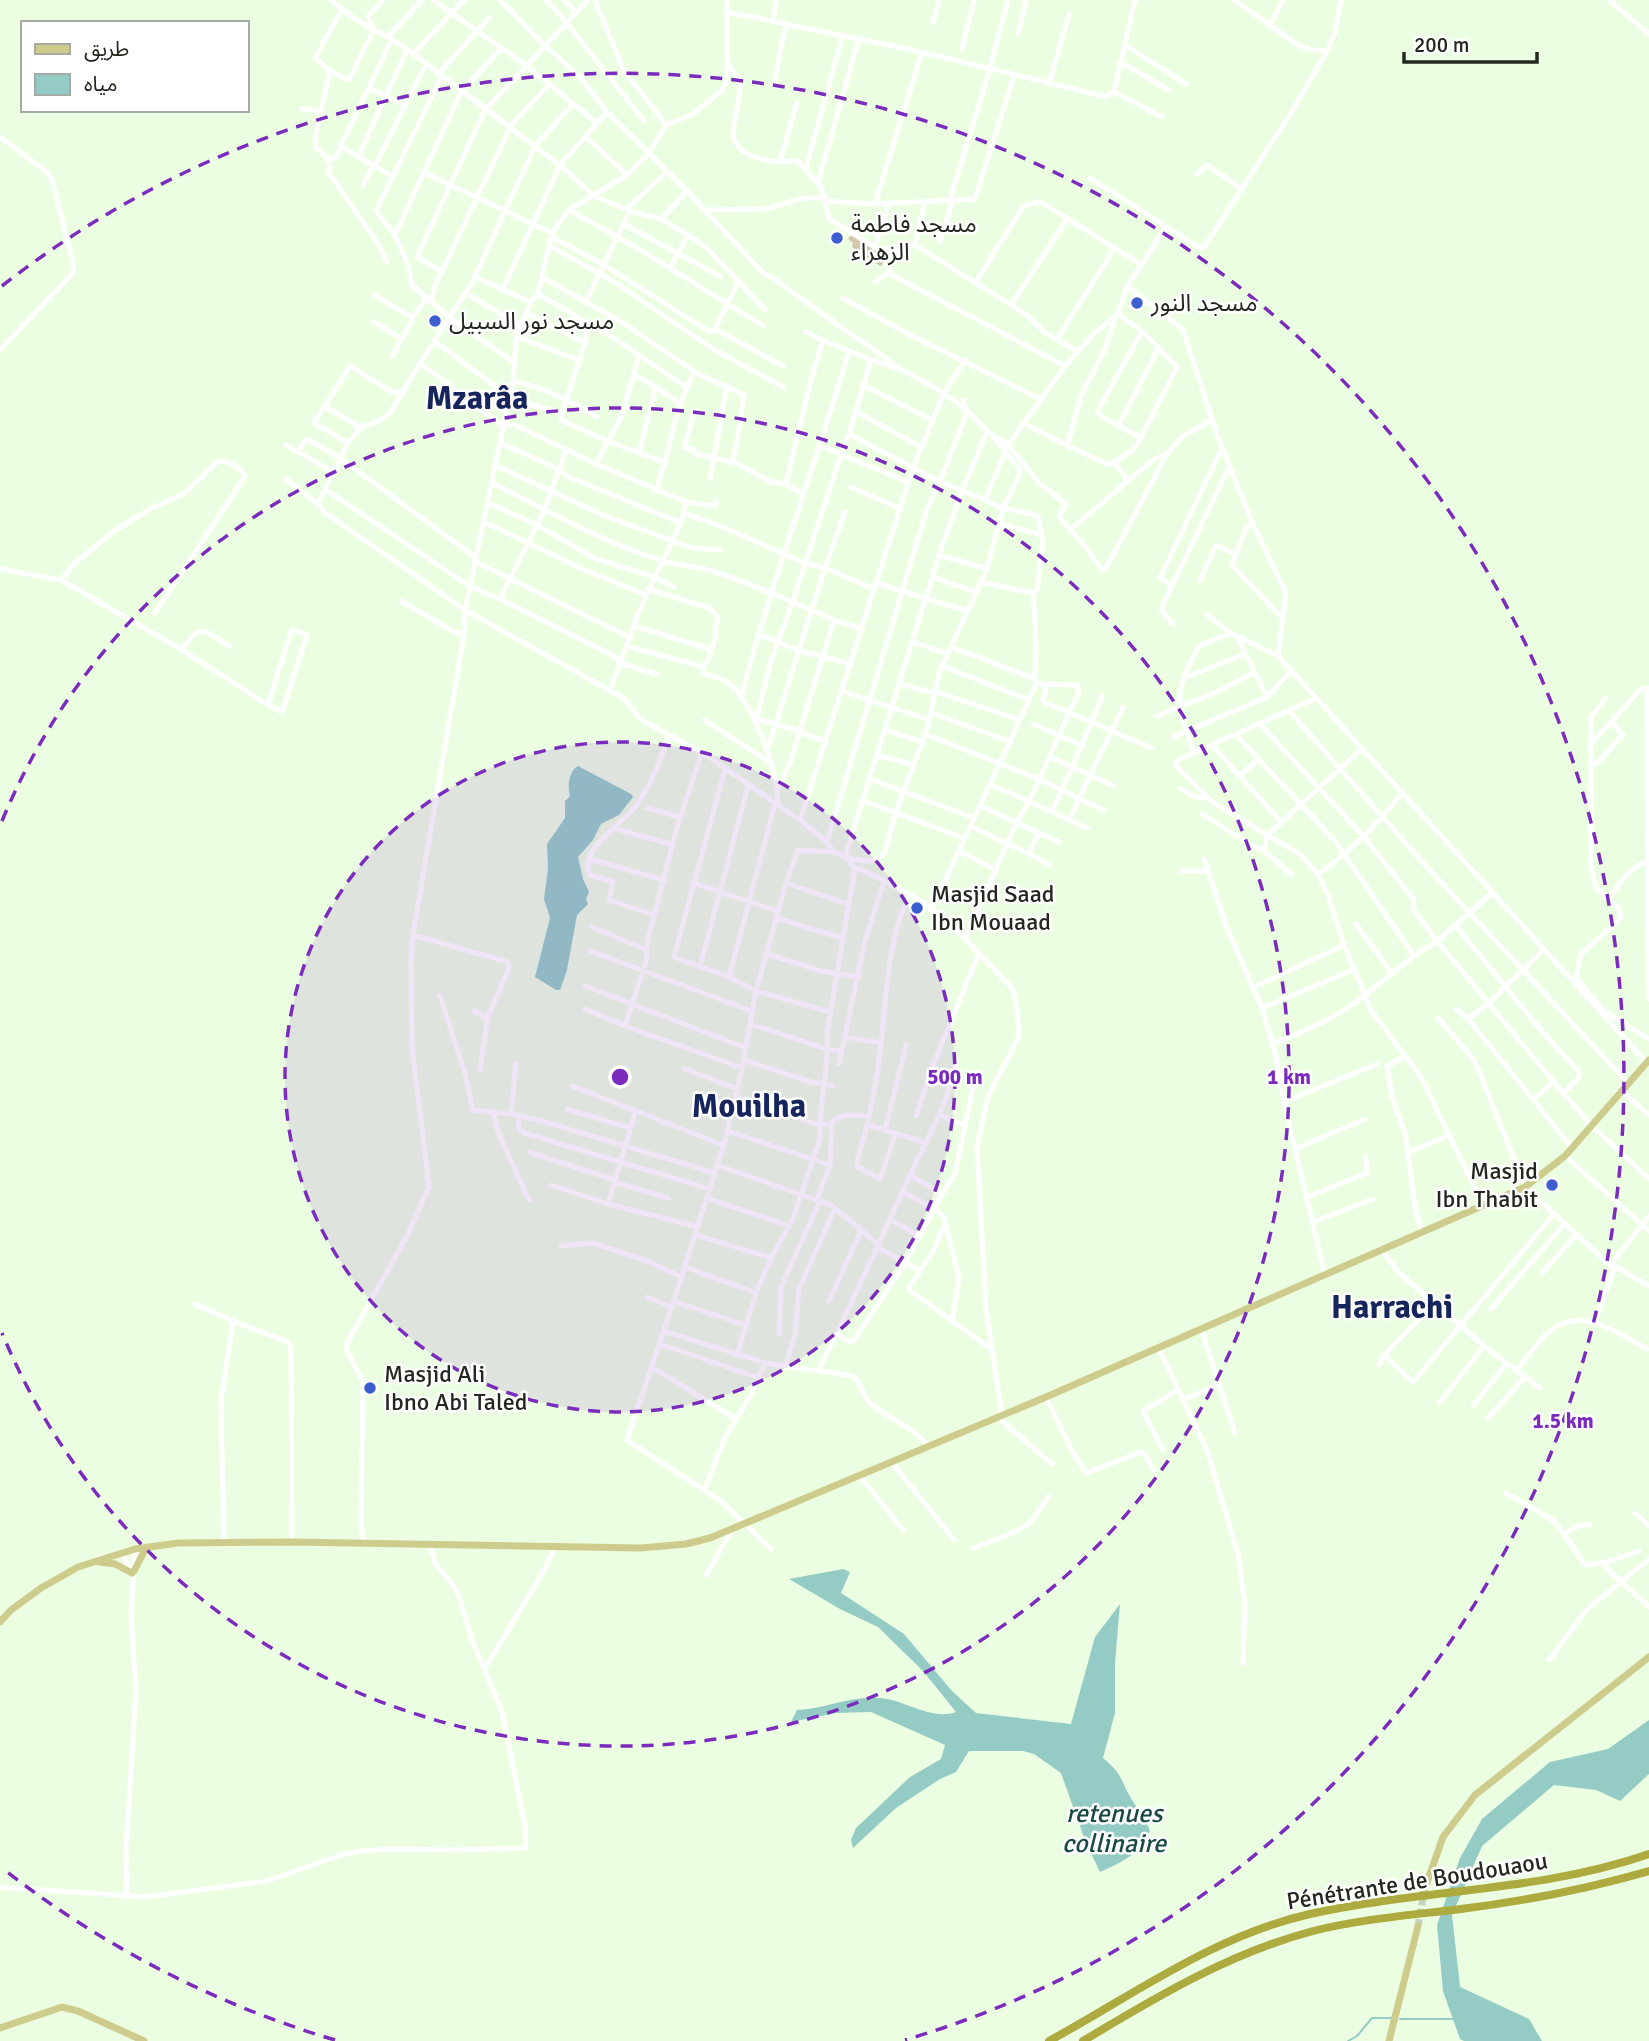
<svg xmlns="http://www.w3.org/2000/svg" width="1649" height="2041" font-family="Signika,'Noto Sans Arabic',sans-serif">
  <rect width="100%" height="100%" fill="#ecfee2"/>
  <path fill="#d4c6ae" d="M851,235L880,254L883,264L880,266L852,247L853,243L848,239Z"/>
  <path fill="#94ccc5" d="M578,766L631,794L633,797L619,815L601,824L593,840L578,857L583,879L589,892L586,899L588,904L577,915L567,970L560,990H556L535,977L550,918L544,899L548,869L547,844L565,818V801L570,796C567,786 569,771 578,766Z
    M843,1569L850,1572L841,1593L904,1634L952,1691L976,1713L1071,1724L1095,1637L1120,1604L1115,1663V1713L1103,1758C1125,1776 1120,1782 1134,1803C1140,1813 1146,1819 1150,1831C1139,1854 1123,1862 1100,1872L1086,1843L1061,1773L1034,1754L1023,1751H969L956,1772L940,1779L896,1808L853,1848L851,1840L856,1828L910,1777L941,1759L945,1745L871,1712L836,1713L791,1722L797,1710C824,1709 850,1696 878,1698C905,1699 930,1721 956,1712L923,1671L878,1627L840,1609L789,1579Z
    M1649,1720V1774L1620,1801L1596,1790L1554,1785L1482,1846L1452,1915L1460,1987L1529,2019L1542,2041H1464L1460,2039L1443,1991L1437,1925L1460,1858L1482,1819L1550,1762L1608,1749Z"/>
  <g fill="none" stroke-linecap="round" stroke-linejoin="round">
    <path stroke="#94ccc5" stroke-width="2" d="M1400,2019H1455
      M1348,2041L1357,2036L1372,2018H1392"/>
    <path stroke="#c4d3bb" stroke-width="7" stroke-dasharray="7 3.5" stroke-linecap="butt" d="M1418,1926L1424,1892"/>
    <path stroke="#fff" stroke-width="5" d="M331,0L355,19L392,39L419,58L563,168L594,196L630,211L661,219L688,235L708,249L765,310
      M383,0L368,16L374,29L349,80L330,71L315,138L316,148L327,158L330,167L328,172L377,242L387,262
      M433,0L527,66L597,123
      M546,0L566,22L644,121
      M564,0L576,12
      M588,0L545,46L580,77L607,112L687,191L764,274L770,276L856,338C871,346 882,356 896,366C911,376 928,383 943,393C973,412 998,442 1020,470L1019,476L1003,508L987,569L939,673L928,727L896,812L885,852C875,866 860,860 845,857L942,546L962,491L987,432L1008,445L1039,483L1066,504L1059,517L1084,545L1102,570L1106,568L1167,454L1182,437L1211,420
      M595,0L624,71L666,125
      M727,0V57L729,66L740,80C742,120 710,150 771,161C781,163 789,160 798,161L822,189L829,219L880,250L884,254L892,275L1065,366
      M1234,0L1295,43L1307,49L1327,51
      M1609,0L1649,34
      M727,12L922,52L1106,97L1114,92L1135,0
      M773,20L776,0
      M933,23L939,0
      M1270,24L1283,0
      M1018,34L1026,0
      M388,37L422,0
      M1125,45L1186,84
      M962,49L974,0
      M407,50L358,157L375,166L426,64
      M413,54L464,0
      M1120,62L1169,90
      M330,71L315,58L342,9
      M438,74L490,17
      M442,76L376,211L395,235L407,262L412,285L450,318L515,363
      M774,83L786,23
      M1049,84L1069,14
      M369,88L405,105
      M1114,92L1162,117
      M573,104L535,146L472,283L420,363L390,413L373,424L362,426L348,443L318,504L324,512L465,610L625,699L640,719L706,755
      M302,109L321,111
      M510,126L549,85
      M585,136L627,175
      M0,137L47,172L52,180L74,266L72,274L0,350
      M358,157L341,146L392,39
      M327,158L335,159L341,146
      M780,162L797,103
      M375,166L392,176
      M806,168L843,35
      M423,172L552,233
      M1197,174L1207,165L1242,189
      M1090,178L1200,248L1204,247L1291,113L1327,51L1335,33L1341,0
      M818,183L859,38
      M363,185L373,166
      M950,200L990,69L1008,0
      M826,201L875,204L975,199L1014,76
      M875,204L922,52
      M626,209L667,172
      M569,210L639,249L763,326
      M704,210L766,209L799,199L825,197
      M661,219L687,191
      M624,224L721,277
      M395,235L461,92L501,49
      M552,237L604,265L710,332L715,329L738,282
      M940,242L953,200
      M915,245L925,201
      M550,246L616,283L713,349L783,387
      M875,246L890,202
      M880,250L915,245L1027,315L1044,332L1077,351
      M670,268L688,235
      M442,272L417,257L485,110L545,46L500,0
      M475,277L531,302
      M543,278L625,324L698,374L744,395L737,443L732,462
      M875,282L890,271
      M975,283L1023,207L1039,201L1142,265
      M1127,286L1183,330L1218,437L1252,522L1286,593L1278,656L1647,1063
      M503,289L560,165L607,112
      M466,293L519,325
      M538,294L617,340L686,387
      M374,295L412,317
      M843,298L906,333L1040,399
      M431,301L435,286L510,128
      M585,303L630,211
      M1011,305L1067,219
      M526,313L585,343
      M1116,316L1105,349L1082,394L1068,442V446L1109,465L1132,451L1137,445L1177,367L1142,331L1118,314
      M373,321L401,339
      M715,329L783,366
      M806,332L824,341
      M518,337L578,360
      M1057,339L1114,249
      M434,341L510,397
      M392,356L412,321V317L427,298
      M420,363L504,427
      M634,375C651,382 665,394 681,404
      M513,381C545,388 570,400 597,417
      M863,385L932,420
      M510,399L562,413L561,420L607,441L666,463
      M324,406L357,425L359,429
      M695,410L684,448L694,450L696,454L736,463L771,482L786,484L803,494
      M855,411L921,447
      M562,413L585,343L589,323
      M504,423L515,425L596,464L686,502L681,523L639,611L610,691
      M1023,423L1068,446
      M1119,425L1159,347
      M849,434L940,482L985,500L1008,445L1065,366L1095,333L1118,314L1127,286L1166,227
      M1141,438C1131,432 1101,418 1097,412L1142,331
      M348,443L314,423L350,366L392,392H403
      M500,443L558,469L569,477L681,523
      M286,445L333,472
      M821,446L908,482
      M298,451L307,439L340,458L475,557
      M639,454L655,389
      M1114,463L1128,480
      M596,464L622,415L639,356
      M495,465L605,516L692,548L720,550
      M286,479L318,504
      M710,479L727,386
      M492,483C545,509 605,544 663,561C680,566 698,566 715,572C756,585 795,603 834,620
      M786,484L811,380L823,341L897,369
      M851,487L901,509
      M326,490L471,587L500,599L612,655L622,664L657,674
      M656,491C670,452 674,407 695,372
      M985,500L1003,508L1038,516L1043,543L1037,590L1033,593C1035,618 1038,654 1034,677
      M686,502L715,506L716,501
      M488,503L537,525L594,558L654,577L674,587
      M684,513L730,530L804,563L825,568L874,589
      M484,522L587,571L646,595
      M1252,522L1246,528L1232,565L1283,619
      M998,526L1005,525L1042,535
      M1071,529L1154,459L1167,454
      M939,555L987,569
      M474,561L631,638
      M0,569L61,580L182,650L268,705L282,712L307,635L293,630L291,632L268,705
      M933,577L976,592
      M61,580L75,563L114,531L150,509L185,493L217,462C227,459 239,467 245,475L242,481L155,613
      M1200,581L1216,545L1235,554
      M981,582L1033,593
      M876,583L967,611
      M1172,586L1160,578L1222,448
      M648,589L709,608C726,621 712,621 716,635L708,661L703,667
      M500,599L545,509L566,450
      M401,601L454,632L464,634
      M1207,615L1231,633L1278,656
      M1173,624L1161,609L1229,467
      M634,626L710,649
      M758,634L800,651L851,664
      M1237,637L1267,697
      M913,642L948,654
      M627,646L703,667L704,673C711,677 719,677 725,681C753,698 779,774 778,806
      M951,647L1036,679
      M182,650C201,620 204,631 230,647
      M942,666L1029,700
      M1184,678L1245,654
      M900,684L934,693
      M1647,688L1649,999
      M842,691L930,720
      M934,691L1020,720
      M1102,696L1092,722L1151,748
      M741,698C772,580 815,467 849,351
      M1317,698L1178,760L1175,765L1211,801L1267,835L1362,749
      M1606,698L1591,717V866L1596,888L1619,908L1621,918L1581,954L1576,977L1604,1011L1649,1039
      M1289,711L1425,865L1629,1084
      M931,713L1011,742
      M1157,716L1217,692L1253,673
      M757,719L798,731L826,742
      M704,720L772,764
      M755,724L771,661L792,604L841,455L849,434L871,360
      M1033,724L1083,746
      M1260,724L1364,837L1414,900L1413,909L1437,941L1563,1093L1592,1126L1649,1179
      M885,730L923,742
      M925,734L1039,779L1103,810
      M1236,735L1335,841L1414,956
      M1173,737L1267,697L1292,670
      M1591,744L1641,689H1649
      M1212,745L1280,821
      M768,748L825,568L845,512
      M1194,753C1177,704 1172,694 1199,646L1231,633
      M877,755L913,765
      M1050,757L1114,786
      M1591,766L1596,764L1623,735L1611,722
      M725,769L674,957L729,977L756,991L830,1012
      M1240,775L1259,759
      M870,779L974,818
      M778,789L790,763L834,620L862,629
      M1181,789L1198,798H1208
      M863,801L964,838
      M980,806L1059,842
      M647,808L680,817
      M1052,812L1069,820L1123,707
      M1202,814L1258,849L1263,848
      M800,820L913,468L945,391L965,360
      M1069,820L1087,828
      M970,826L1029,854L1039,832
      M613,828L673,845
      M827,842L927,509L940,482L967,412L963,400
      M959,851L996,870
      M1029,854L1050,865
      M589,859L664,880
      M1204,859L1227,928L1262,1008L1275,1052L1284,1102L1325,1275
      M1181,871H1207
      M1318,874C1351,852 1378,823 1403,792
      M1292,875L1264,851L1267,835L1300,854L1318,874L1328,895L1344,945
      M693,883L778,911
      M786,883L848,904
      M1608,898C1620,884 1630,865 1649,862
      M932,910C966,833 1003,758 1037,682L1047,686L1043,700L1045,703L1092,722L1052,812L990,784
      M654,915L609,900L613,882L590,875C577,850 623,824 636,806C651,785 661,760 669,735
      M776,918L842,938
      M1356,924L1392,974
      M1456,926L1539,1028L1580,1073L1578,1079L1563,1093
      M592,927L647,950
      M413,935L508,962L509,968L487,1019
      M965,939L1016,823L1029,802L1079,691L1078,686L1074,685L1046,684
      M590,951L752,1011
      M767,954L821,971L859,977
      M700,967L748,786
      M729,977L775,804
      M585,986L746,1048
      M1252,988L1344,945L1365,995L1414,956L1437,941L1491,894
      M440,996L465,1073L473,1110L511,1114L542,1121L715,1173
      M1262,1008L1353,970
      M585,1009L625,1026L742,1068
      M1456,1009L1468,1019L1572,1148
      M474,1011L487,1019V1022L480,1070
      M1438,1018L1475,1061L1525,1187L1614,1269L1595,1322
      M1468,1019L1488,1004L1543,950
      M750,1024L829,1050L841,1051
      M625,1026L646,962L647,943L676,831L701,755H706L800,820L827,842L834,852
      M845,1037L881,1043
      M1272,1044C1305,1031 1337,1018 1365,995L1370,1009L1405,1056
      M744,1060L811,1082L833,1086
      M839,1064L865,941L884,881
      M685,1069L738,1089
      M572,1086L723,1145
      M1622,1092L1649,1115
      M736,1096L819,1125L830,1124C840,1113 854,1114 870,1117
      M1533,1100L1554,1081
      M1284,1102L1377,1064
      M567,1109L630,1128
      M493,1111L498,1132L529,1200
      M511,1114L516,1063
      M940,1115L964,1125
      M518,1116L519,1128L524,1133L710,1189
      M916,1116L933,1065L979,953
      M868,1125L927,1143
      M885,1130L906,1045
      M727,1131L830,1165L817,1199
      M896,1133L880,1179L858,1167L857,1161C869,1123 877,1084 881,1044C886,1001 888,933 910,895
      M1295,1149L1365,1119
      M529,1152L615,1180
      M1407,1153L1450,1135
      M1565,1156L1649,1231
      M717,1165L831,1205L878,1244
      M830,1165L832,1123
      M910,1175L942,1194
      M614,1182L668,1198
      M551,1185L608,1204L698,1227
      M903,1192L935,1209L944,1217L959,1278L952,1321
      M1307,1197L1367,1173L1366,1157
      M707,1198L789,1226
      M608,1204L636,1110
      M1649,1216L1611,1264L1649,1286
      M890,1219L920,1237
      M1313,1222L1373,1199
      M945,1223L933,1252L909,1287V1290L991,1349
      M1422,1232L1416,1212L1405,1133L1392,1097L1387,1066L1405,1056L1421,1077L1484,1207
      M696,1235L771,1258
      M561,1246L593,1243L645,1260L682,1277
      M877,1247L920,1271
      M1381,1249L1398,1272L1484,1346L1540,1388
      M685,1267L756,1293
      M1542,1273L1577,1234
      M647,1297L672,1307
      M673,1301L745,1325
      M829,1301L861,1231
      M195,1304L233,1321L221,1401L224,1543
      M1491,1309L1565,1223
      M233,1321L288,1342L291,1348L292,1542
      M1201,1328L1235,1433
      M664,1331L765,1363L853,1376C862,1384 862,1396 871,1404C891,1420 911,1426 929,1446
      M779,1334L781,1287L820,1201
      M837,1334L850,1342L853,1341L904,1265L941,1196L955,1174L976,1073
      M660,1344L759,1378
      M1158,1347L1207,1450L1238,1554L1245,1605L1243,1664
      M737,1355L756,1293L771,1258L792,1221L820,1139C818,1103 830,1069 827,1033L855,868
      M1384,1355L1413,1382L1553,1215
      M1379,1365L1384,1355L1435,1303
      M652,1367L736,1419
      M785,1367L795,1335L799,1289L835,1208
      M818,1371C850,1307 880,1242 909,1177C926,1139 948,1106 956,1064
      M1516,1371C1529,1356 1543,1332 1561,1324C1590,1311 1623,1336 1647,1349
      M1046,1397L1073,1453L1086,1473L1141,1452L1145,1454L1154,1471
      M1183,1400L1219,1384
      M1439,1403L1484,1346
      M1473,1406L1506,1364
      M1488,1418L1525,1377
      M1163,1450L1143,1411L1178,1390
      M892,1463L954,1540
      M860,1476L904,1531
      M704,1491L725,1438L752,1393L765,1363
      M1506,1493L1554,1521L1564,1534
      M1635,1513L1649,1526
      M1590,1524L1578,1526L1564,1534L1585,1565L1607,1562
      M364,1544L361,1525L363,1381L348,1353L346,1345L406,1238L429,1187L412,1048L411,961L413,935L464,634L465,610L513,381L517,333L531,302L538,294L552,233L569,210L627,175L649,153L666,125L693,114L721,91L726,84L727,69L729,66
      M973,1548L1010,1534L1029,1524L1049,1496
      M771,1549L722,1502L627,1440L675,1297L725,1141L742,1068L756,991L786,883L798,850L834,852L845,857L855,868L867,872L922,901L965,939L1011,987L1015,995L1019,1029L1018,1038L988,1097L977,1146L986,1309L1003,1422L1052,1464
      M1639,1551L1607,1562L1606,1568L1649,1607
      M122,1553L132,1574
      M706,1575L732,1530
      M1549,1660L1586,1610L1649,1559
      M485,1668L540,1577L556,1546
      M0,1887L145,1897L267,1881L341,1855L361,1851L389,1849L455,1850L526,1848L525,1826L502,1712L471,1637L459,1596L454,1586L435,1564L430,1545
      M127,1898L126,1850L136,1690L131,1616L135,1549"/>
    <path stroke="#cecc8c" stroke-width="7" d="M99,1562L115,1564L132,1573
      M134,1571L146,1548
      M0,1622L11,1610L41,1588L78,1567L135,1549L178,1543L292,1542L641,1548L686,1544L710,1538L1046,1397L1525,1187L1565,1156L1649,1060
      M1424,1891L1443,1837L1475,1795L1649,1657
      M0,2028L62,2007L78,2011L144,2041
      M1389,2041L1418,1926"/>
    <path stroke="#adaa3f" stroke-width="8" d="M1049,2041C1135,1994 1213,1936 1310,1914C1422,1889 1540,1892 1649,1854
      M1083,2041C1156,1997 1230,1953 1313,1931C1361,1919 1412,1915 1461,1909C1524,1901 1587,1889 1649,1871"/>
  </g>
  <circle cx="620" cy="1077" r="335" fill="#7b2cbf" fill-opacity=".12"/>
  <g fill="none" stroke="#7b2cbf" stroke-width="3.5" stroke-dasharray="12 9">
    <circle cx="620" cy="1077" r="335"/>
    <path d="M2 821A669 669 0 1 1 2 1333"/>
    <path d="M335 2040A1004 1004 0 0 1 2 1868M2 286A1004 1004 0 1 1 905 2040"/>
  </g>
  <g fill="#3c5ed0" stroke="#fff" stroke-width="2.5">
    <circle cx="837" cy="238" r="7"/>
    <circle cx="1137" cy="303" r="7"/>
    <circle cx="435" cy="321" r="7"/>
    <circle cx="917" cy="908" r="7"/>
    <circle cx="1552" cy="1185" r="7"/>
    <circle cx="370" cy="1388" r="7"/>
  </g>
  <g text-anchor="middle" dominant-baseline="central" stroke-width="5" stroke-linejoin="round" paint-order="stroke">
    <g font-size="24" fill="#22281e" stroke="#fff" text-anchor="start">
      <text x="851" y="224">مسجد فاطمة<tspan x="851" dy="28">الزهراء</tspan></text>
      <text x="1151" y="303">مسجد النور</text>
      <text x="449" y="321">مسجد نور السبيل</text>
      <text x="931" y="894">Masjid Saad<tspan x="931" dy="28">Ibn Mouaad</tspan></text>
      <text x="1538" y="1171" text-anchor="end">Masjid<tspan x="1538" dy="28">Ibn Thabit</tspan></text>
      <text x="384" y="1374">Masjid Ali<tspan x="384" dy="28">Ibno Abi Taled</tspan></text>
    </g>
    <g font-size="24" fill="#22281e" stroke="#fff">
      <text transform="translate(1417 1881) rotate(-9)">Pénétrante de Boudouaou</text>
    </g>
    <g font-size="26" font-style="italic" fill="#194a46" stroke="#fff">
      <text x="1114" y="1814">retenues<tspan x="1114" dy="30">collinaire</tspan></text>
    </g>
    <g font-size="32" font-weight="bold" fill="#16265c" stroke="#fff">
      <text x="477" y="398">Mzarâa</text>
      <text x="749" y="1106">Mouilha</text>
      <text x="1392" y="1307">Harrachi</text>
    </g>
  </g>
  <circle cx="620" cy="1077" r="10" fill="#7b2cbf" stroke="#fff" stroke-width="3.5"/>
  <g font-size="21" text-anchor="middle" font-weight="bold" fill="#7b2cbf" stroke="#fff" stroke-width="5" stroke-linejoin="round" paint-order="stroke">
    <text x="955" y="1084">500 m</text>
    <text x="1289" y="1084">1 km</text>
    <text x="1563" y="1428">1.5 km</text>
  </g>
  <rect x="21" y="21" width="228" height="91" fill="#ffffff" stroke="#a7a9a5" stroke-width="2"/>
  <rect x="35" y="44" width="35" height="10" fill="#cecc8c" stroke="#a7a9a5" stroke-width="2"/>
  <text x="84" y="56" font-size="21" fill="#22281e">طريق</text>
  <rect x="35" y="74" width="35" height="21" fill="#94ccc5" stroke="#a7a9a5" stroke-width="2"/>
  <text x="84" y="91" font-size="21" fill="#22281e">مياه</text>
  <path d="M1404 52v10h133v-10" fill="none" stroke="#22281e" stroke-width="3.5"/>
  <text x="1414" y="52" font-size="21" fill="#22281e" stroke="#ffffff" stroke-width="5" paint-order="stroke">200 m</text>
</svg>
